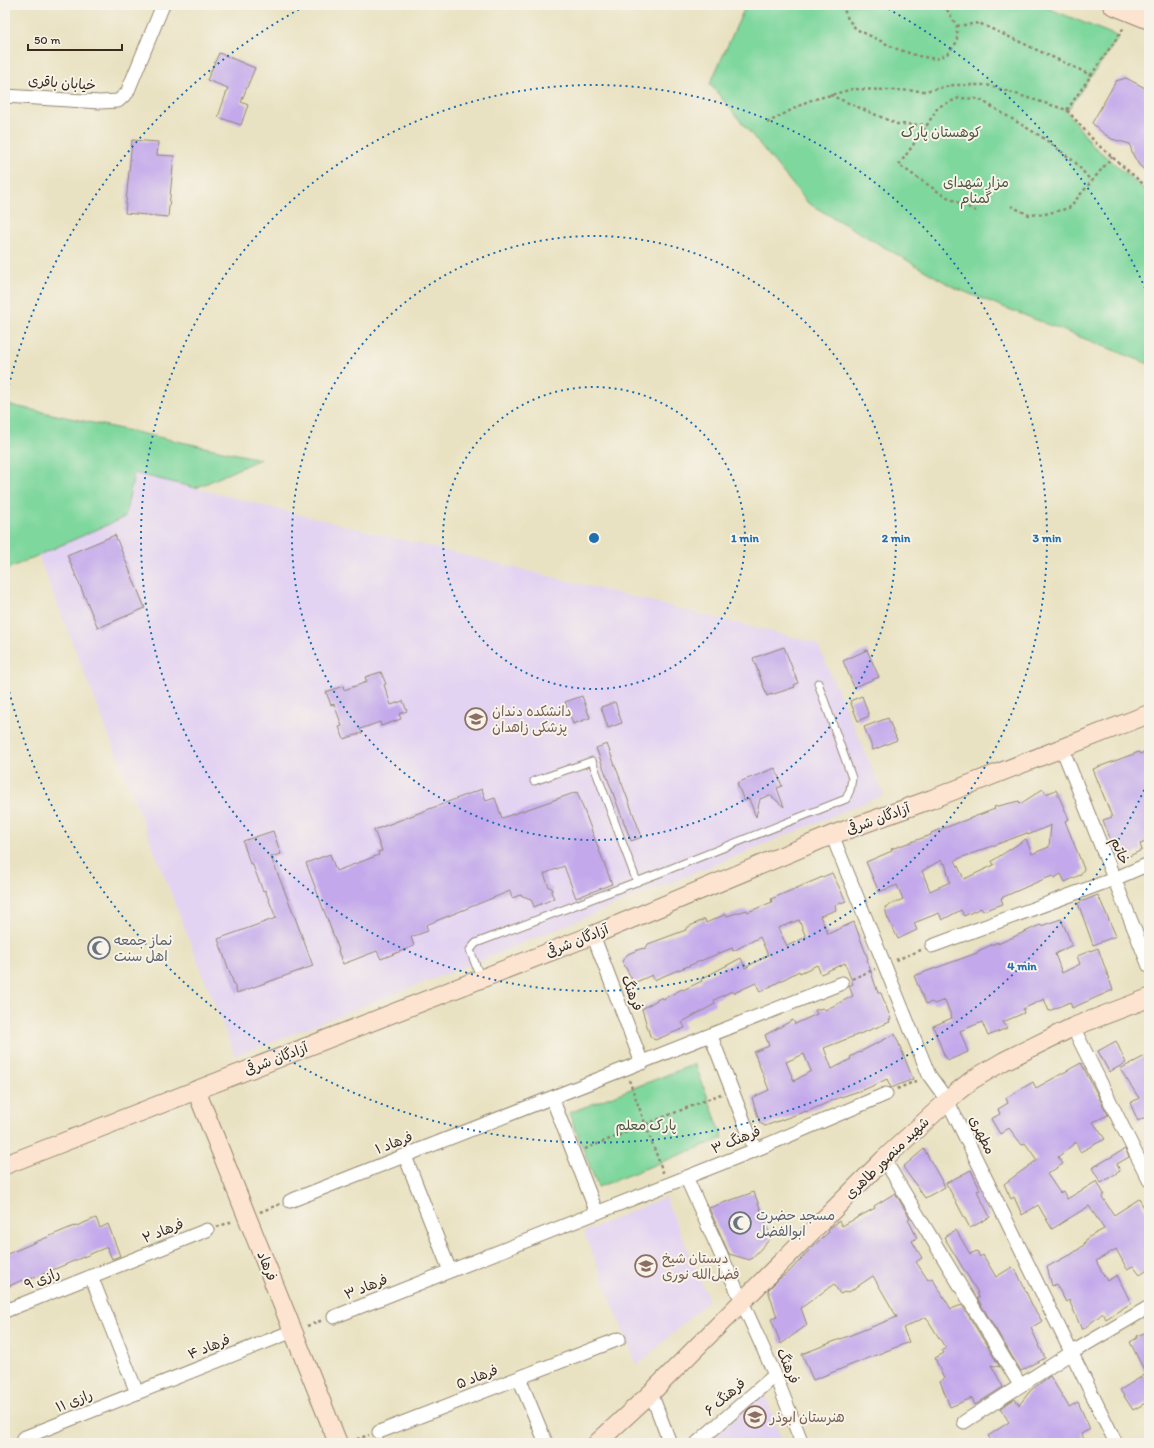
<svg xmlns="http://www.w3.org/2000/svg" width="1154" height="1448" font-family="Itim,'Playpen Sans Arabic',sans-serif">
  <rect width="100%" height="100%" fill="#f7f3e8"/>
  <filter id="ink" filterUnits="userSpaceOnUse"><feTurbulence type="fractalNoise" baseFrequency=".025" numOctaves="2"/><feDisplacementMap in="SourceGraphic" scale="8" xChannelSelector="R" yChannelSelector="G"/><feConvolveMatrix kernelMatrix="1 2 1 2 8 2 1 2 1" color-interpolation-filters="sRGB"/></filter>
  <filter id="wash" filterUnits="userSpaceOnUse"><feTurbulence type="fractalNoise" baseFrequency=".012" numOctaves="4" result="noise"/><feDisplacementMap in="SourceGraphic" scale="16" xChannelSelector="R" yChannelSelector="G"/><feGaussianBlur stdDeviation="0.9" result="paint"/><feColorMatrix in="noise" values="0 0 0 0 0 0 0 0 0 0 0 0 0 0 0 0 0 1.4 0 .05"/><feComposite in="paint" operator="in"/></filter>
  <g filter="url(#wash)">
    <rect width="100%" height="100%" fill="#e9e2c2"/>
    <path fill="#e3d3f2" d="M134,473L817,643L884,795L474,963L235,1056L38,555L125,517Z
      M665,1197L709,1300L637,1366L584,1232Z
      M764,1391L783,1443H708Z"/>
    <path fill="#7ed79d" stroke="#5c805e" d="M746,5H1040L1119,37L1067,111L1092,145L1149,193V364L955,288L808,203L710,84Z
      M5,404L260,459L196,488L134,473L125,517L5,570Z
      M695,1064L723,1138L598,1187L569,1113Z"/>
    <g id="blocks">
      <path fill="#c3a9eb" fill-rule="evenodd" d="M219,53L255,68L241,102L248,105L241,125L218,117L228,88L207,80Z
        M1126,78L1149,90V174L1139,165L1132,153L1130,144L1112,139L1103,133L1092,123L1116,81Z
        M132,140L158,142L157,155L174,156L168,217L125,213Z
        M115,535L145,608L98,628L67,555Z
        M784,647L798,683L794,685L795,687L771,695V694L767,696L753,658Z
        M867,650L879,677L854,687L843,661Z
        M381,672L386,684L384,685L391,705L403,701L407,711L399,714L401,719L381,726L380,722L360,729L362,733L344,739L339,727L342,726L334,704L331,705L326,692L343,686L344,690L367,682L365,677Z
        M582,696L590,718L573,724L565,702Z
        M862,696L869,716L858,721L850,701Z
        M615,702L622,723L608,728L601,707Z
        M888,718L897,740L873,750L864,727Z
        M607,744L642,837L631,841L596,748Z
        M1149,750V841L1140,844L1142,850L1125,858L1116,854L1103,820L1112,817L1093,769L1139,752L1140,754Z
        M775,768L782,786L777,788L784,807L770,795L760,799L756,817L749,799L744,801L737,783Z
        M482,789L486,801L495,798L502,818L577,792L612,884L576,898L564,866L544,874L549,887L553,889L551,892L554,898L546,902L534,907L531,899L520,895L512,898L510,891L426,925L428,931L411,937L414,946L381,959L377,951L343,964L338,951L339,950L306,863L330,854L336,871L379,855L378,852L382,851L374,830Z
        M1043,789L1046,794L1056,790L1069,819L1065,821L1084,869L1080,875L1065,882L1061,874L1054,878L1053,876L1044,879L1001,898L1003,904L983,911L981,908L964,916L961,910L942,920L939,913L914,923L917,930L898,939L887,916L885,907L903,899L897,885L879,892L866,862L892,851L891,849L931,835V833L995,809L994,807L1019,801L1020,804ZM1051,825L1049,847L1032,854L1026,839L992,861L994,865L964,879L955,860L1027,833L1028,835ZM941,860L943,864L945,863L950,882L930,891L922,871Z
        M273,831L281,854L271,857L293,912L313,966L237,993L218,939L276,918L265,890L263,891L252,863L250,864L243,841Z
        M832,873L846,901L835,905L836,910L820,916L828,934L854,922L868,959L867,960L878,993H881L891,1019L889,1020L890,1022L824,1048L832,1069L851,1059L850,1057L895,1034L913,1079L891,1088L887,1079L868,1088L838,1098L806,1112V1111L765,1126L760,1123L752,1098L769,1090L754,1052L769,1046L765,1035L793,1020L795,1024L817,1014L815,1010L823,1008L825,1010L853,996L849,986L853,984L845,963L821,974L817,965L800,973L799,971L760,992L756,983L734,993L732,991L714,1000L715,1004L682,1022L685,1028L655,1040L650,1036L642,1009L662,997L663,999L682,989L683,990L702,981L701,979L741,958L745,968L768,955L760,937L733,951L732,948L654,980L652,975L634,983L622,961L628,954L640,949L646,948L648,944L686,930V928L705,919L706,923L726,914L727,916L747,910L748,912L772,902L771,899ZM799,920L806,937L787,946L778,928ZM804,1054L811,1071L794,1081L786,1062Z
        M1098,895L1116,936L1093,945L1078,903Z
        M1061,919L1072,945L1055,954L1062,973L1080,964L1077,956L1098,948L1113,990L1072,1008L1070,1002L1049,1011L1044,999L1023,1009L1024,1013L1003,1022L1007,1028L988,1036L982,1022L960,1031L968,1052L949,1060L945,1057L933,1026L952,1018L945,1000L934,1004L932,1002L926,1004L914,976L977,953L978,951L998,942V944L1040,925L1041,926Z
        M1116,1041L1126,1063L1109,1072L1098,1051Z
        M1149,1054V1115L1138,1121L1130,1103L1139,1098L1120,1069Z
        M1081,1063L1108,1115L1093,1122L1105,1139L1080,1152L1076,1142L1058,1157L1063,1164L1047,1174L1060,1193L1063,1191L1067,1199L1097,1181L1104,1194L1102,1197L1114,1215L1139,1199L1146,1211L1149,1210V1269L1140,1275L1133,1266L1127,1269L1116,1249L1096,1261L1107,1281L1117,1275L1131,1303L1106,1319L1103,1313L1082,1330L1069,1300L1066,1302L1056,1284L1052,1286L1047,1267L1069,1255V1256L1083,1246L1087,1238L1104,1229L1089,1206L1052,1229L1038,1205L1022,1215L1014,1197L1011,1199L1004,1184L1037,1160L1025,1143L1022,1145L1009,1128L1000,1134L991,1119L1000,1114L998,1109L1008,1103L1006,1098L1033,1082L1036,1088Z
        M924,1149L945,1187L925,1198L903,1167Z
        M1125,1149L1129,1157L1117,1164L1120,1171L1101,1183L1092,1168Z
        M971,1170L980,1190L977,1191L990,1217L970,1228L946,1183Z
        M754,1192L771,1238L750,1260L729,1254L709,1208Z
        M895,1193L910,1218L908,1219L917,1238L912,1241L922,1258L916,1262L928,1280L932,1278L951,1309L962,1305L1000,1367L991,1365L1003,1387L975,1405L972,1398L950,1407L940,1381L944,1379L935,1358L944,1353L942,1350L946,1349L926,1317L903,1328L909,1342L813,1380L802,1354L897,1317L873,1276L849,1292L847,1291L840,1294L834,1284L801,1308L807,1325L781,1344L771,1319L777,1317L768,1290L780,1278L788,1273L812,1247L829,1232L828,1230L839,1221L842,1226L875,1208L874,1206Z
        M96,1218L100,1228L108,1224L120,1256L112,1259L107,1247L43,1274L23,1282L22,1280L5,1288V1255L74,1226V1227Z
        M956,1230L970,1254L977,1251L980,1257L983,1255L996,1277L1012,1267L1017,1272L1033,1307L1042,1321L1031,1328L1045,1358L1021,1371L977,1298H979L977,1291L944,1237Z
        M1149,1331V1401L1133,1410L1120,1390L1146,1374L1130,1342L1137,1338V1336Z
        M1050,1376L1069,1407L1078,1402L1090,1429L1081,1434L1087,1443H993L988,1436L1009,1422L1000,1408L1015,1399L1019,1405L1031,1390Z"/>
    </g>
  </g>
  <g filter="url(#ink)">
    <use href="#blocks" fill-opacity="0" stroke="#928670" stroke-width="1"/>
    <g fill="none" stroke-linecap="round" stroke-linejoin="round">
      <g stroke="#928670" stroke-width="9">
        <path id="lane" d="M534,781L592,761L637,882
          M481,979L470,950L476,943L657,874L846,799L850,790L852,778L818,683"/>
      </g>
      <g stroke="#928670" stroke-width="15">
        <path id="street" d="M5,96L100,102L118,101L127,93L163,5
          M1062,748L1149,966
          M832,835L929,1075L947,1100L1116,1443
          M593,935L642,1063
          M932,946L1114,879L1149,864
          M1073,1027L1149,1180
          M711,1036L755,1150
          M552,1098L597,1213
          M405,1156L450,1271
          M884,1159L1020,1385
          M686,1177L775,1375L802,1443
          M290,1201L842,983
          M91,1276L137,1393
          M5,1311L207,1230
          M334,1317L755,1150L886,1094
          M519,1378L546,1443
          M651,1393L670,1443
          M964,1422L1071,1353L1149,1307
          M379,1432L619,1339
          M23,1438L293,1331
          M697,1443L775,1375"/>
      </g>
      <g stroke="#928670" stroke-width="20">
        <path id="secondary" d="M1112,5L1149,20
          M196,1090L338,1443
          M5,1165L593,935L832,835L932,799L1149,714
          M597,1443L651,1393L884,1159L957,1092L972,1080L1004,1061L1073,1027L1149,998"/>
      </g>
      <path stroke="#928670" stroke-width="2.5" stroke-dasharray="3 3" stroke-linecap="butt" d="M842,5L848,19L856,29L897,49L918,56L936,59L947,54L957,42V26L946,8L939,5
        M957,26L979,23L1091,75
        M830,95L897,124L927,125
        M1067,110L1125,26
        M767,123L808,101L853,89L924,91L954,85H987L1067,110L1096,143L1149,189
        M1011,206L1029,215L1045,214L1069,208L1112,157
        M976,211L943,195L899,165L927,125L938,107L959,98L979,99L1042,137L1075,162L1091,181
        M896,960L921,950
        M852,979L875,969
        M629,1080L664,1175
        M897,1089L918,1080
        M585,1149L721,1094
        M260,1212L280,1204
        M217,1227L233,1221
        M307,1326L323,1320
        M351,1441L369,1435"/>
      <use href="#lane" stroke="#fff" stroke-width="7"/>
      <use href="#street" stroke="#fff" stroke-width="13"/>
      <use href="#secondary" stroke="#fde4d0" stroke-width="18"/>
    </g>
  </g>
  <g fill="none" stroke="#1f6fb2" stroke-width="2" stroke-dasharray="2 4">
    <circle cx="594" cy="538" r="151"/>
    <circle cx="594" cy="538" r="302"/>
    <circle cx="594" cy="538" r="453"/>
    <path d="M1149 779A605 605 0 0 1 6 679M6 397A605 605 0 0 1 305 6M883 6A605 605 0 0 1 1149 297"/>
  </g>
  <defs>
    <g id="university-ring" transform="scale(1.15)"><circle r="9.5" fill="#f7f3e8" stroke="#8d6e63" stroke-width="1.5"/><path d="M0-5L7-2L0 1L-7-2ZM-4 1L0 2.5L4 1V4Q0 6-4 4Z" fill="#8d6e63"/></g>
    <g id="mosque-ring" transform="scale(1.15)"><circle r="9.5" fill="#f7f3e8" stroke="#6b7280" stroke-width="1.5"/><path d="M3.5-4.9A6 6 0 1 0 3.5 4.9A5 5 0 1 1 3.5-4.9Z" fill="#6b7280"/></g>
    <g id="school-ring" transform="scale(1.15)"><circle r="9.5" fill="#f7f3e8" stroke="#8d6e63" stroke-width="1.5"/><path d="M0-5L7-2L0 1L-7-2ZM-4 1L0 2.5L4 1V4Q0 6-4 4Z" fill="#8d6e63"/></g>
  </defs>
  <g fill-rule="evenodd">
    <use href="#university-ring" x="476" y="719"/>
    <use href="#mosque-ring" x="99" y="948"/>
    <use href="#mosque-ring" x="740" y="1223"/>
    <use href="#school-ring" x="646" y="1266"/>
    <use href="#school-ring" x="755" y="1417"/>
  </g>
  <g text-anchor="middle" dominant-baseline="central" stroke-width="4" stroke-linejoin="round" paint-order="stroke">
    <g font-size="14" fill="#3b2a1e" stroke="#f7f3e8">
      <text transform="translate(62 83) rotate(4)">خیابان باقری</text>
      <text transform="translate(878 819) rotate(-20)">آزادگان شرقی</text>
      <text transform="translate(1120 851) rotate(68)">خاتم</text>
      <text transform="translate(577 941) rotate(-22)">آزادگان شرقی</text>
      <text transform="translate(632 993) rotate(69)">فرهنگ</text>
      <text transform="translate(276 1059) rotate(-21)">آزادگان شرقی</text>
      <text transform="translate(982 1135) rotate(64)">مطهری</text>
      <text transform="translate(736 1140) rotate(-22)">فرهنگ ۳</text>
      <text transform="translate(394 1143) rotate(-21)">فرهاد ۱</text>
      <text transform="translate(887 1158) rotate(-44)">شهید منصور طاهری</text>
      <text transform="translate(163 1231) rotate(-22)">فرهاد ۲</text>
      <text transform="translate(267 1266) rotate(68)">فرهاد</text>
      <text transform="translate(42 1279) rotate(-22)">رازی ۹</text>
      <text transform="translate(366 1287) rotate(-22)">فرهاد ۳</text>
      <text transform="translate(209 1347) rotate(-22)">فرهاد ۴</text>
      <text transform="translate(788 1366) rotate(67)">فرهنگ</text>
      <text transform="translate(477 1377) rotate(-21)">فرهاد ۵</text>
      <text transform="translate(725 1397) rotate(-41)">فرهنگ ۶</text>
      <text transform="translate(74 1401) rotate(-22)">رازی ۱۱</text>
    </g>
    <g font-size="14" fill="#4c553e" stroke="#f7f3e8">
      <text x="941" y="132">کوهستان پارک</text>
      <text x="976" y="182">مزار شهدای<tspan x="976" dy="16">گمنام</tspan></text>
      <text x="646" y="1125">پارک معلم</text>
    </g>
    <g font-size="14" fill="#785e54" stroke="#f7f3e8" text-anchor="start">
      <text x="492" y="711">دانشکده دندان<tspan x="492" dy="16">پزشکی زاهدان</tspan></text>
      <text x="662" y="1258">دبستان شیخ<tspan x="662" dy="16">فضل‌الله نوری</tspan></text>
      <text x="770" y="1417">هنرستان ابوذر</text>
    </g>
    <g font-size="14" fill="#5b616d" stroke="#f7f3e8" text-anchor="start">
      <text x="114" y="940">نماز جمعه<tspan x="114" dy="16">اهل سنت</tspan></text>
      <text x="756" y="1215">مسجد حضرت<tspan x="756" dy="16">ابوالفضل</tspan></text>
    </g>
  </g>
  <circle cx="594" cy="538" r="6" fill="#1f6fb2" stroke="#f7f3e8" stroke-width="2"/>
  <g font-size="12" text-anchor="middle" font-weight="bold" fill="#1f6fb2" stroke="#f7f3e8" stroke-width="4" stroke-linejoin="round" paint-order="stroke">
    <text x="745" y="542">1 min</text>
    <text x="896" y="542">2 min</text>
    <text x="1047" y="542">3 min</text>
    <text x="1022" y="970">4 min</text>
  </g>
  <rect width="1154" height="1448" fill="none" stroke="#f7f3e8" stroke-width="20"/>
  <path d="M28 44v6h94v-6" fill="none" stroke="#3b2a1e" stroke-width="2"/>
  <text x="34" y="44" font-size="12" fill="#3b2a1e" stroke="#f7f3e8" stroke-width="3" paint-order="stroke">50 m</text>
</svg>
